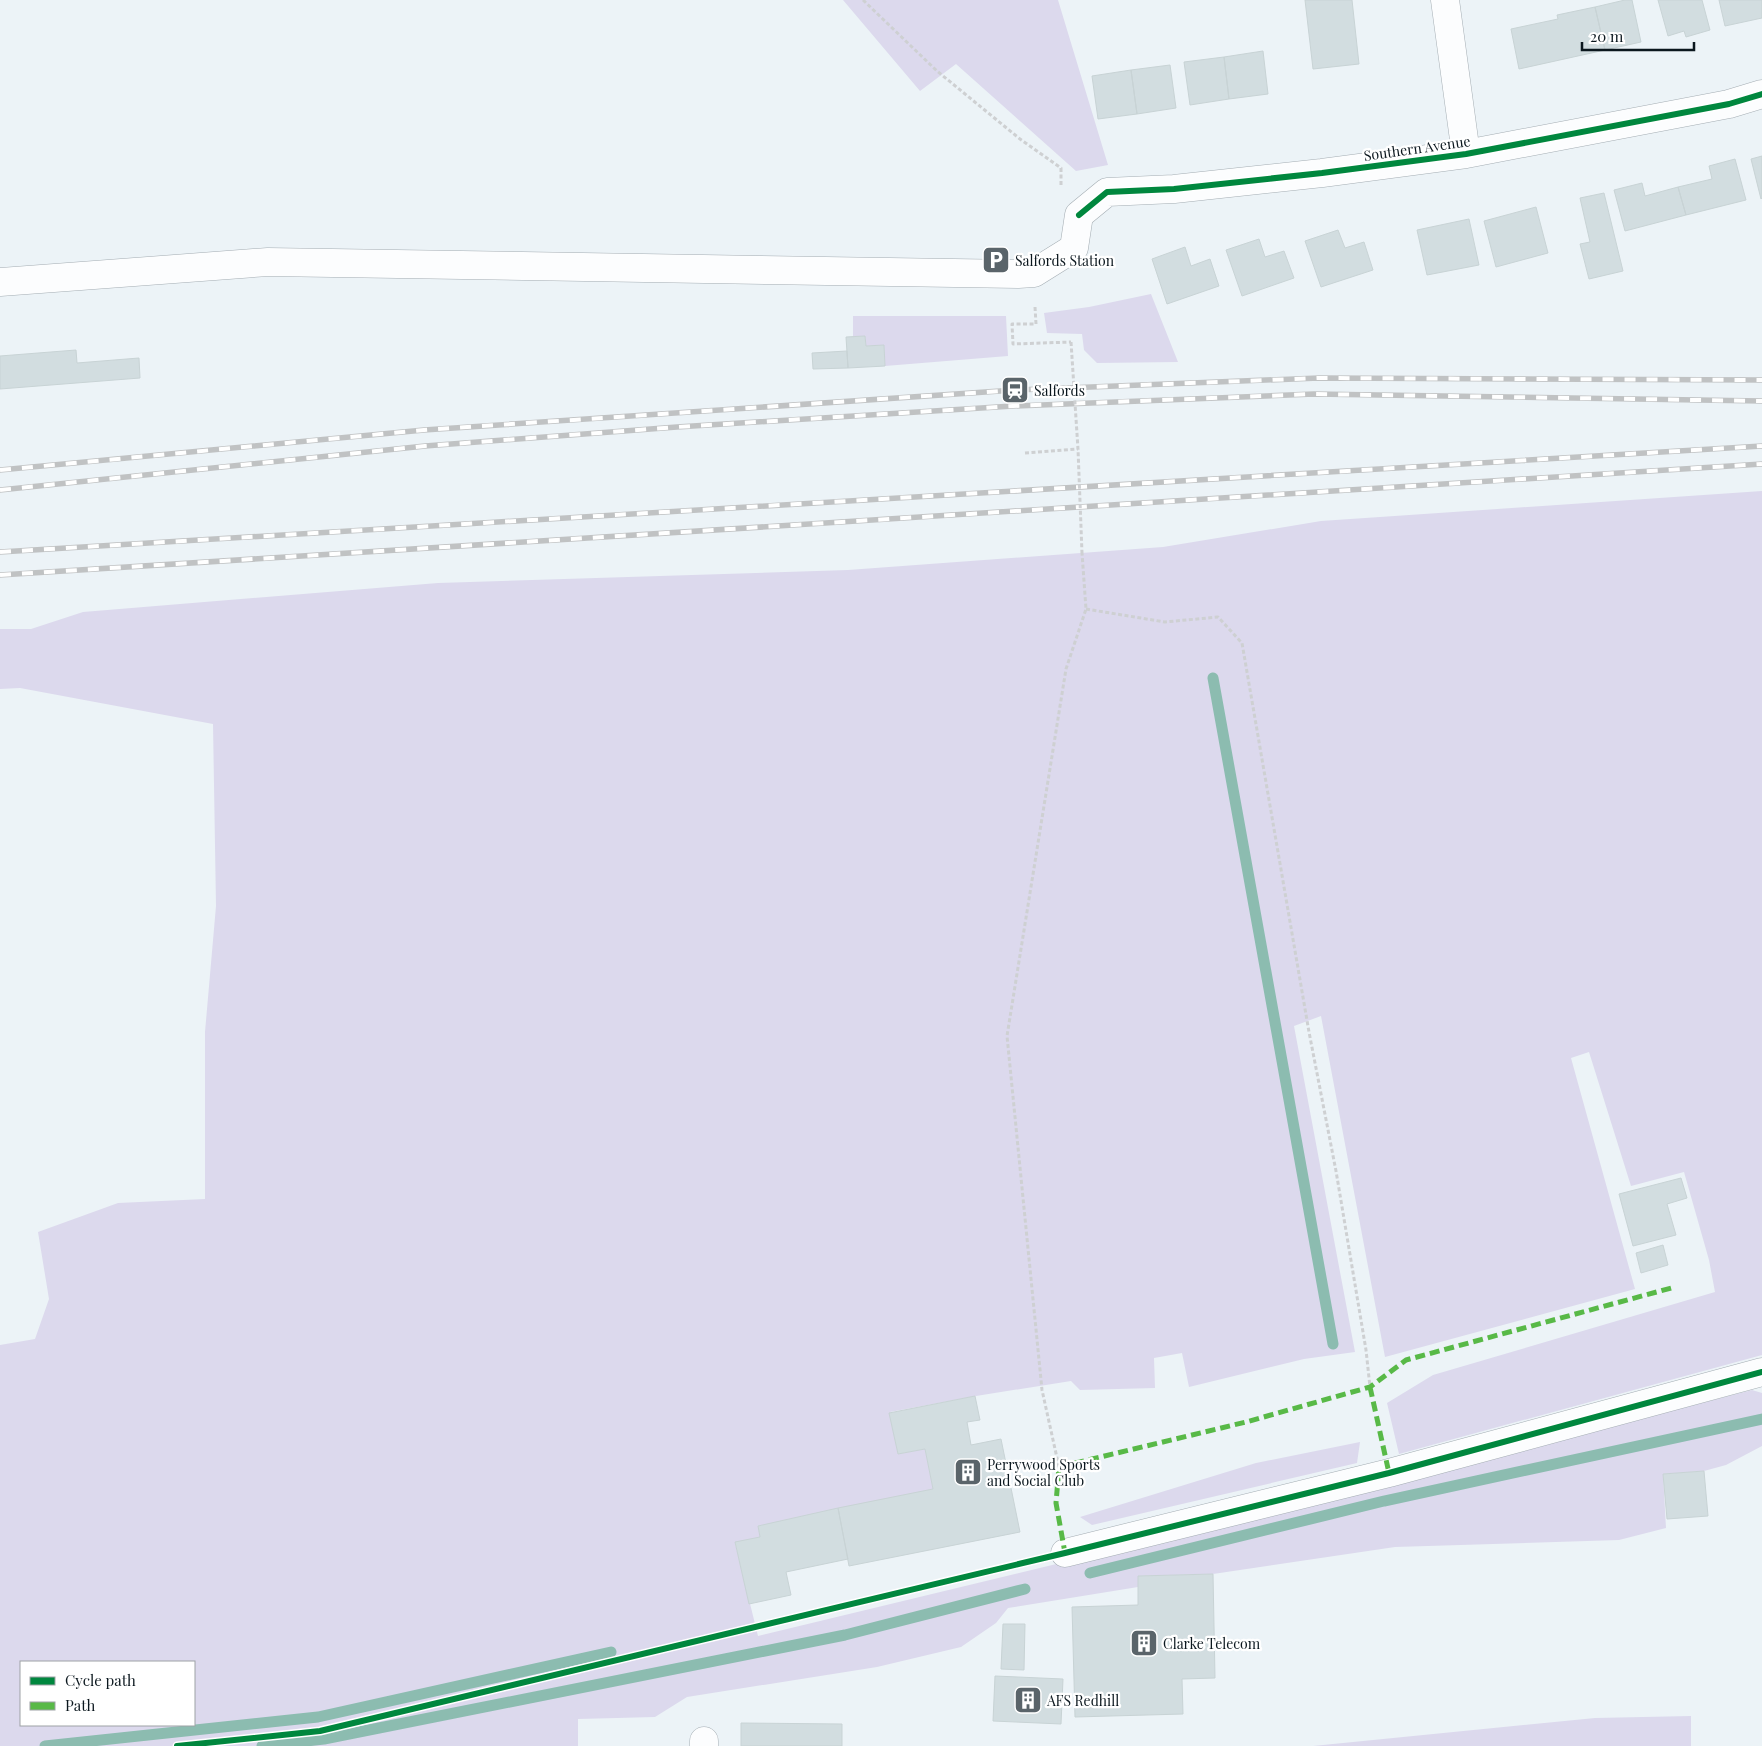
<svg xmlns="http://www.w3.org/2000/svg" width="1762" height="1746" font-family="'Playfair Display',serif">
  <rect width="100%" height="100%" fill="#ecf3f7"/>
  <path fill="#dcd9ed" fill-rule="evenodd" d="M843,0H1058L1108,165L1076,171L956,64L920,91Z
    M1151,294L1178,362L1097,363L1084,350L1082,334L1047,333L1044,313L1089,307Z
    M853,316H1006L1008,356L885,366L884,345L866,346L865,336H853Z
    M1762,491V1355L1399,1454L1387,1403L1433,1375L1715,1292L1709,1260L1684,1172L1631,1186L1589,1052L1571,1058L1635,1289L1385,1357L1321,1016L1294,1026L1355,1352L1304,1359L1189,1387L1182,1353L1154,1358L1155,1388L1080,1390L1071,1381L976,1396L890,1412L898,1454L925,1449L933,1489L758,1526L760,1537L735,1543L758,1636L1379,1486L1752,1390L1762,1393V1446L1726,1465L1704,1471L1663,1474L1666,1528L1619,1540L1395,1547L1213,1574L1138,1576V1587L1008,1608L996,1623L961,1647L877,1667L687,1697L655,1717L578,1719V1746H0V1345L35,1339L49,1299L38,1232L118,1203L205,1199V1032L216,906L213,724L20,688L0,689V629H31L83,612L438,583L848,570L1163,547L1321,521ZM21,1662H194V1725H21Z
    M1360,1442L1357,1463L1092,1525L1080,1517L1256,1463Z
    M1691,1716V1746H1313L1595,1718Z"/>
  <g fill="none" stroke-linecap="round" stroke-linejoin="round">
    <path stroke="#8cbcb0" stroke-width="11" d="M1213,678L1333,1344
      M1090,1573L1384,1501L1762,1419
      M45,1746L318,1717L611,1652
      M262,1746L324,1739L845,1635L1025,1589"/>
  </g>
  <path fill="#d2dde0" stroke="#c8d3d5" d="M1305,0H1352L1359,64L1313,69Z
    M1625,0H1632L1641,42L1605,50L1595,7Z
    M1658,0H1702L1710,30L1686,37L1684,31L1668,36Z
    M1719,0H1762V18L1725,26Z
    M1595,7L1605,50L1519,69L1511,29L1558,19L1557,15Z
    M1263,51L1268,94L1229,99L1224,57Z
    M1224,57L1229,99L1190,105L1184,62Z
    M1170,65L1176,108L1137,114L1131,70Z
    M1131,70L1137,114L1098,119L1092,76Z
    M1762,156V198L1761,199L1751,159Z
    M1735,159L1746,200L1686,215L1678,187L1712,179L1709,166Z
    M1642,183L1645,196L1678,187L1686,215L1625,231L1614,190Z
    M1604,193L1623,271L1589,279L1580,244L1590,242L1580,198Z
    M1536,207L1548,253L1496,267L1484,221Z
    M1469,219L1479,265L1427,275L1417,230Z
    M1338,230L1345,248L1364,242L1373,270L1321,287L1305,241Z
    M1259,239L1265,257L1284,251L1294,278L1242,296L1226,250Z
    M1185,247L1191,266L1210,259L1219,286L1167,304L1152,259Z
    M865,336L866,346L884,345L885,366L848,368L846,337Z
    M76,350L77,363L139,358L140,378L0,389V356Z
    M847,351L848,368L813,369L812,353Z
    M1681,1178L1687,1198L1667,1204L1676,1235L1633,1246L1619,1194Z
    M1663,1245L1668,1265L1641,1273L1636,1253Z
    M975,1396L980,1420L967,1422L971,1445L1001,1439L1020,1532L849,1566L838,1508L933,1489L925,1449L898,1454L889,1413Z
    M1704,1471L1708,1516L1667,1519L1663,1474Z
    M838,1508L848,1559L786,1572L791,1595L749,1604L735,1542L760,1537L758,1526Z
    M1213,1574L1215,1678L1182,1679L1183,1714L1075,1717L1072,1607L1138,1605V1576Z
    M1003,1624H1025L1024,1670L1001,1669Z
    M995,1676L1063,1679L1061,1724L993,1721Z
    M741,1723L842,1724V1746H741Z"/>
  <g fill="none" stroke-linecap="round" stroke-linejoin="round">
    <g stroke="#a4adb3" stroke-width="29">
      <path id="minor" d="M1445,0L1466,154
        M0,282L268,262L1018,274L1034,273L1074,248L1079,215L1107,192L1174,189L1322,173L1466,154L1729,104L1762,94
        M1065,1553L1389,1473L1762,1372
        M704,1746V1741"/>
    </g>
    <path stroke="#ced0d2" stroke-width="3" stroke-dasharray="4 2.5" stroke-linecap="butt" d="M863,0L937,71L1020,139L1061,168V185
      M1035,307L1036,324H1012L1013,344L1071,342
      M1025,453L1078,449
      M1086,609L1165,622L1218,617L1242,643L1309,1032L1336,1171L1366,1350L1370,1387
      M1059,1467L1042,1390L1007,1036L1066,669L1086,609L1082,553"/>
    <use href="#minor" stroke="#fcfdfe" stroke-width="28"/>
    <g stroke="#c0c2c3" stroke-width="5.5">
      <path id="rail" d="M0,470L424,430L1015,390L1319,378L1762,380
        M0,490L425,446L677,427L1013,406L1314,394L1762,401
        M0,552L1762,446
        M0,575L1762,464"/>
    </g>
    <use href="#rail" stroke="#fff" stroke-width="4" stroke-dasharray="11" stroke-linecap="butt"/>
    <path stroke="#ced0d2" stroke-width="3" stroke-dasharray="4 2.5" stroke-linecap="butt" d="M1071,342L1078,449L1082,553"/>
    <path stroke="#58b947" stroke-width="5" stroke-dasharray="10 5" stroke-linecap="butt" d="M1370,1387L1389,1473
      M1063,1554L1065,1553L1056,1503L1059,1467L1246,1422L1370,1387L1406,1360L1675,1287"/>
    <g stroke="#fff" stroke-width="9">
      <path id="cycleway" d="M1079,215L1107,192L1174,189L1322,173L1466,154L1729,104L1762,94
        M177,1746L320,1731L1065,1553L1389,1473L1762,1372"/>
    </g>
    <use href="#cycleway" stroke="#00873e" stroke-width="6"/>
  </g>
  <defs>
    <g id="parking-square" transform="scale(1.4375)"><rect x="-9" y="-9" width="18" height="18" rx="4" fill="#5a646a" stroke="#fff"/><path d="M-3.5-5.5H1a3.5 3.5 0 0 1 0 7H-1V5.5H-3.5ZM-1-3.4V-.6H.8a1.4 1.4 0 0 0 0-2.8Z" fill="#fff"/></g>
    <g id="station-square" transform="scale(1.4375)"><rect x="-9" y="-9" width="18" height="18" rx="4" fill="#5a646a" stroke="#fff"/><path d="M-3-6H3Q5-6 5-4V2Q5 4 3 4L4.5 6H3L1.5 4h-3L-3 6H-4.5L-3 4Q-5 4-5 2V-4Q-5-6-3-6ZM-3.5-4v3h7v-3ZM-3.5 1v1.5H-2V1ZM2 1v1.5H3.5V1Z" fill="#fff"/></g>
    <g id="building-square" transform="scale(1.4375)"><rect x="-9" y="-9" width="18" height="18" rx="4" fill="#5a646a" stroke="#fff"/><path d="M-4-6H4V6H1V3H-1V6H-4ZM-2.5-4.3h1.7v1.8h-1.7ZM.8-4.3h1.7v1.8H.8ZM-2.5-1h1.7V.8h-1.7ZM.8-1h1.7V.8H.8Z" fill="#fff"/></g>
  </defs>
  <g fill-rule="evenodd">
    <use href="#parking-square" x="996" y="260"/>
    <use href="#station-square" x="1015" y="390"/>
    <use href="#building-square" x="968" y="1472"/>
    <use href="#building-square" x="1144" y="1643"/>
    <use href="#building-square" x="1028" y="1700"/>
  </g>
  <g text-anchor="middle" dominant-baseline="central" stroke-width="4.5" stroke-linejoin="round" paint-order="stroke">
    <g font-size="14" fill="#0b171e" stroke="#fff">
      <text transform="translate(1417 148) rotate(-8)">Southern Avenue</text>
    </g>
    <g font-size="14" fill="#0b171e" stroke="#fff" text-anchor="start">
      <text x="1015" y="260">Salfords Station</text>
      <text x="1034" y="390">Salfords</text>
      <text x="987" y="1464">Perrywood Sports<tspan x="987" dy="16">and Social Club</tspan></text>
      <text x="1163" y="1643">Clarke Telecom</text>
      <text x="1047" y="1700">AFS Redhill</text>
    </g>
  </g>
  <rect x="20" y="1661" width="175" height="65" fill="#ffffff" stroke="#9da2a5"/>
  <rect x="30" y="1677" width="25" height="8" fill="#00873e" stroke="#9da2a5"/>
  <text x="65" y="1686" font-size="15" fill="#0b171e">Cycle path</text>
  <rect x="30" y="1702" width="25" height="8" fill="#58b947" stroke="#9da2a5"/>
  <text x="65" y="1711" font-size="15" fill="#0b171e">Path</text>
  <path d="M1582 42v8h112v-8" fill="none" stroke="#0b171e" stroke-width="2.5"/>
  <text x="1590" y="42" font-size="15" fill="#0b171e" stroke="#ffffff" stroke-width="4" paint-order="stroke">20 m</text>
</svg>
